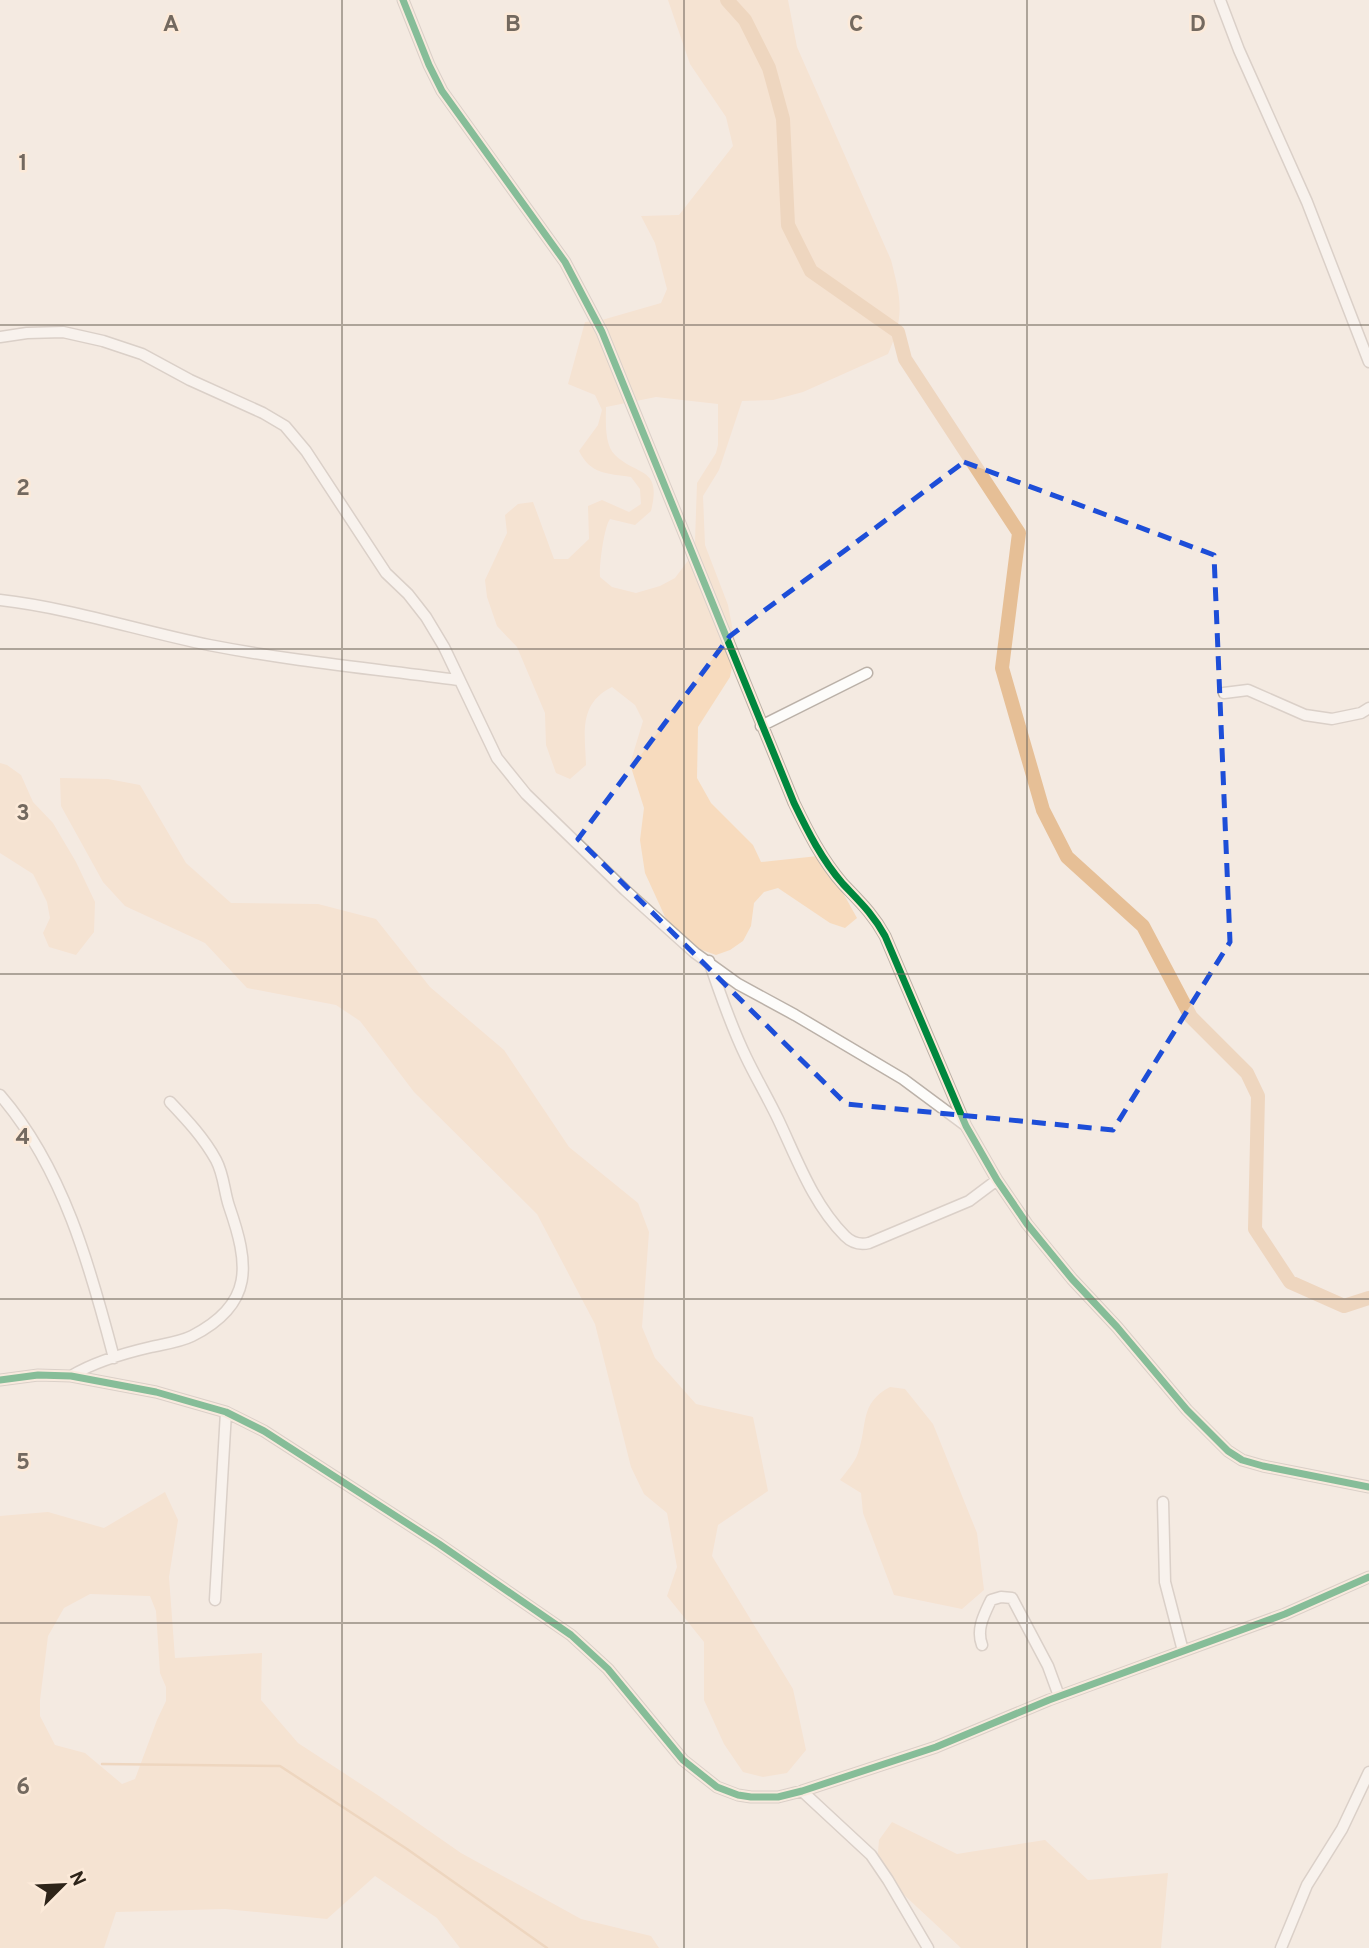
<svg xmlns="http://www.w3.org/2000/svg" width="1369" height="1948" font-family="Overpass,sans-serif">
  <rect width="100%" height="100%" fill="#f4eae1"/>
  <path fill="#f7dbbe" fill-rule="evenodd" d="M668,0H788L797,47L891,260C901,299 905,316 888,354L803,392L773,400L742,401L719,470L703,496L705,545L728,605L736,647L730,677L698,727L697,778L711,803L753,845L761,862L818,856L828,866L857,918L845,928L830,923L778,888L764,892L754,903L751,926L743,941L730,950L716,955L702,950L677,933L667,921L645,873L640,840L644,808L630,764L643,721L635,705L612,687C578,704 585,733 586,765L570,779L556,773L546,745L545,713L517,647L497,626L487,597L485,580L507,533L505,515L518,504L533,502L554,559H568L589,539L588,506L602,500L629,512L641,504L640,489L631,477C607,473 591,475 579,451L598,425L602,410L595,395L568,384L585,322L602,320L661,303L667,289L655,243L641,216L679,215L733,146L726,117L690,64ZM656,397L718,404V445L716,453L697,483L695,542L690,558L675,578L660,586L636,593L612,587L600,577C599,566 604,527 610,519L635,525L651,511C662,466 638,477 615,455C604,444 606,421 606,407Z
    M0,763L7,765L21,775L33,802L53,823L76,862L95,902L94,932L76,955L49,947L43,933L50,918L47,902L33,874L0,853Z
    M60,778L108,779L140,785L186,863L231,903L318,904L376,919L430,987L504,1050L569,1147L638,1203L649,1232L642,1327L655,1358L696,1404L753,1417L768,1491L718,1525L712,1556L793,1689L806,1750L787,1773L763,1777L743,1772L724,1744L704,1700V1642L667,1596L677,1567L667,1513L644,1494L631,1467L595,1324L537,1214L414,1092L360,1021L336,1005L247,988L205,943L125,906L103,882L61,806Z
    M890,1387L905,1389L933,1424L977,1533L984,1590L962,1609L894,1595L863,1513L861,1493L840,1480C846,1472 855,1462 858,1453C868,1425 859,1403 890,1387Z
    M165,1492L178,1520L169,1577L175,1658L262,1653L261,1700L298,1743L379,1796L461,1853L581,1919L651,1936L659,1948H460L437,1918L375,1876L327,1919L225,1909L116,1912L104,1948H0V1516L48,1512L104,1528ZM90,1594L150,1596L156,1611L160,1673L166,1687V1701L157,1720L135,1779L122,1784L85,1753L55,1745L40,1716V1700L48,1636L64,1608Z
    M892,1822L957,1854L1045,1840L1088,1880L1168,1873L1161,1948H961L888,1880L877,1864L879,1840Z"/>
  <g fill="none" stroke-linecap="round" stroke-linejoin="round">
    <path stroke="#e6bf96" stroke-width="2.5" d="M102,1764L280,1766L407,1849L547,1948"/>
    <path stroke="#e6bf96" stroke-width="14" d="M727,0L745,20L769,68L783,119L788,225L811,271L898,332L905,359L1019,533L1002,668L1043,810L1067,857L1143,926L1191,1017L1247,1073L1258,1096L1255,1229L1290,1282L1344,1306L1369,1298"/>
    <g stroke="#bbb1a8" stroke-width="13">
      <path id="minor" d="M403,0L429,65L442,91L565,262L602,332L794,803C808,832 822,860 843,884C860,902 873,914 885,936L966,1126L997,1180L1027,1224L1072,1279L1117,1327L1187,1410L1228,1451L1242,1460L1263,1466L1369,1487
        M1220,0L1239,50L1307,202L1369,362
        M0,337L27,333L63,332L103,341L142,354L190,380L263,413L285,426L306,451L386,573L408,594L426,617L444,647L497,758L526,794L625,890L695,953L738,984L795,1015L903,1079L965,1125
        M0,600C70,608 140,631 209,645C291,661 375,669 458,680
        M1224,693L1248,690L1305,715L1332,719L1361,713L1369,708
        M761,726L867,673
        M709,961C720,994 731,1026 746,1057C756,1078 768,1098 778,1119C797,1159 813,1204 845,1236C852,1243 860,1245 869,1243L969,1201L997,1180
        M0,1095C63,1168 90,1266 114,1358
        M71,1376C94,1362 125,1353 151,1347C164,1344 180,1342 192,1336C255,1304 249,1264 229,1206C224,1191 224,1175 216,1160C204,1138 187,1120 170,1102
        M0,1380L38,1375L71,1376L156,1392L226,1412L264,1431L439,1544L571,1635L608,1669L683,1760L717,1787L738,1795L751,1797H778L802,1791L936,1747L1049,1700L1285,1614L1369,1577
        M1163,1502L1165,1582L1183,1651
        M215,1600L226,1412
        M982,1645C976,1629 984,1615 991,1600L1001,1597L1012,1598L1048,1666L1059,1696
        M802,1791L871,1855L888,1880L928,1948
        M1281,1948L1307,1885L1342,1829L1369,1772"/>
    </g>
    <use href="#minor" stroke="#fdfcfa" stroke-width="10"/>
    <g stroke="#fcead9" stroke-width="11">
      <path id="cycleway" d="M403,0L429,65L442,91L565,262L602,332L794,803C808,832 822,860 843,884C860,902 873,914 885,936L966,1126L997,1180L1027,1224L1072,1279L1117,1327L1187,1410L1228,1451L1242,1460L1263,1466L1369,1487
        M0,1380L38,1375L71,1376L156,1392L226,1412L264,1431L439,1544L571,1635L608,1669L683,1760L717,1787L738,1795L751,1797H778L802,1791L936,1747L1049,1700L1285,1614L1369,1577"/>
    </g>
    <use href="#cycleway" stroke="#00873e" stroke-width="7"/>
  </g>
  <path d="M0 0H1369V1948H0ZM964,462L1214,555L1230,942L1113,1130L846,1104L578,839L730,636Z" fill="#f4eae1" fill-opacity=".55" fill-rule="evenodd"/>
  <path fill="none" stroke="#1d4ed8" stroke-width="5" stroke-dasharray="14 9" stroke-linejoin="round" d="M964,462L1214,555L1230,942L1113,1130L846,1104L578,839L730,636Z"/>
  <path fill="none" stroke="#73695f" stroke-width="2" stroke-opacity="0.55" d="M342,0V1948M684,0V1948M1027,0V1948M0,325H1369M0,649H1369M0,974H1369M0,1299H1369M0,1623H1369"/>
  <g font-size="23" text-anchor="middle" font-weight="bold" fill="#73695f" stroke="#fcead9" stroke-width="5" stroke-linejoin="round" paint-order="stroke">
    <text x="171" y="31">A</text>
    <text x="513" y="31">B</text>
    <text x="856" y="31">C</text>
    <text x="1198" y="31">D</text>
    <text x="23" y="170">1</text>
    <text x="23" y="495">2</text>
    <text x="23" y="820">3</text>
    <text x="23" y="1144">4</text>
    <text x="23" y="1469">5</text>
    <text x="23" y="1794">6</text>
  </g>
  <g transform="translate(63 1885) rotate(66)" stroke="#fcead9" stroke-width="5" paint-order="stroke">
  <path d="M0-5L12 26L0 18L-12 26Z" fill="#2e2419"/>
  <text y="-10" font-size="19" font-weight="bold" text-anchor="middle" fill="#2e2419">N</text>
  </g>
</svg>
